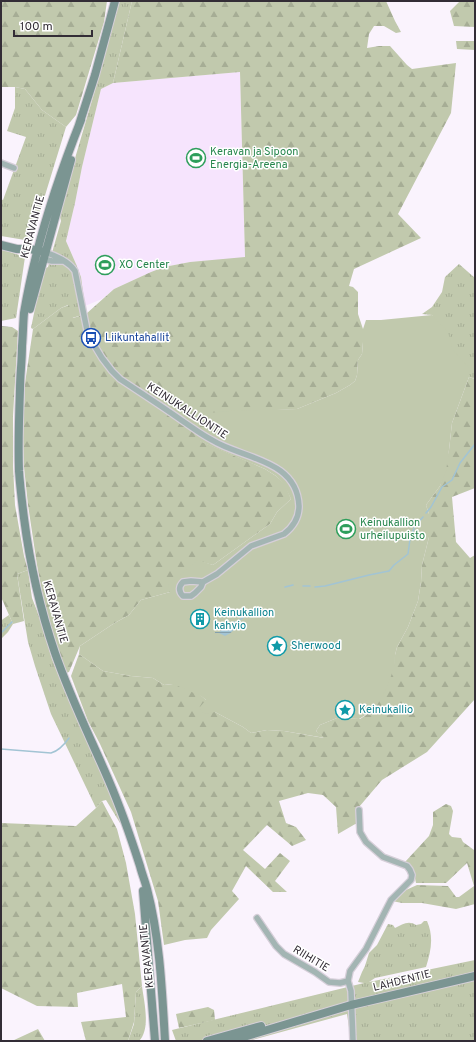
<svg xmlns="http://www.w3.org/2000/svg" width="476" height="1042" font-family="Overpass,sans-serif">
  <defs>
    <pattern id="grass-tufts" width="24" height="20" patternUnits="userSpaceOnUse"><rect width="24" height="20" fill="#c1c9ad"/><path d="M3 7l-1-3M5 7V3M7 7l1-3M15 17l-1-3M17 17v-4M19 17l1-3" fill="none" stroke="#a6ad95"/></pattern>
    <pattern id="forest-firs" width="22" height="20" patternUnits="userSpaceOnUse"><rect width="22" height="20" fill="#c1c9ad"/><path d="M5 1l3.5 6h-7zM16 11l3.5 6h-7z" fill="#a6ad95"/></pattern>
    <pattern id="water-rules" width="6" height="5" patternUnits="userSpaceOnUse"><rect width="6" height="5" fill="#a2c4d4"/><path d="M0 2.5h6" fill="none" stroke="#85a0ad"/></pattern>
  </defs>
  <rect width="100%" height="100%" fill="#faf3fd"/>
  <path fill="#f6e4fd" d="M240,72L245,258L190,262L164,267L151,272L114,289L102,299L85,306L81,277L76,264L66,241L75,203L82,167L101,89L113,83Z"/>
  <path fill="url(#grass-tufts)" d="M117,1H132L113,83L101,89L82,167L75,203L66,241L76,264L81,277L86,314L72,318L68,305L61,308L33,329L31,328L42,274L44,269L48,267L61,221L59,213L100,73Z
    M15,87L25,89L42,110L66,127L31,241L1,236V199L3,200L26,137L7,131L15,108Z
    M1,249L25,257L16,318L1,321Z
    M459,264L475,278V379L469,377V373H463L432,315L422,314L432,307L442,292L445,277Z
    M28,570L32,598L41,621L52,659L64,689L112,798L121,822L120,823L106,800L102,801L96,808L51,714L35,666L28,642L17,574Z
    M9,615L13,624L8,632L1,639V621L3,619Z
    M424,921H427C434,937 431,951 426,967L375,978L369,982L475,960V1041H351L347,1014L249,1041H176L172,1030L364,983L358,982L362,972L365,966L369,953L377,945L388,924L393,925L395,928C402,924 409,920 416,925L421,924Z
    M142,986C144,1002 151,1029 139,1041H128L134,1024L136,992Z"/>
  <path fill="url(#forest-firs)" d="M1,1H107L104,22L76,115L66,127L42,110L25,89L15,87H1Z
    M132,1H386L395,21L401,32L396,33L384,26H374L369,34L367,48L379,46H390L407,65L412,69L456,63L451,113L398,214L421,238L354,269L349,286L353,287L358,292V314L363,329V342L362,354L358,360L357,375L355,381L350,385L336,393L297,409L277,410L200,441L265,469L276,476L285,485L291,499L277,512L270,524L213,565L198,561L170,592L141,600L129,615L113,624L80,646L69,672L66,673L58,651L45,607L37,565L28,505L24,467L23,438L25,383L33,329L61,308L69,305L73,318L86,314L114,289L151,272L164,267L190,262L245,257L240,72L113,83Z
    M460,1H475V27L454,26L450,11Z
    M456,41H475V50L457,49Z
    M1,326L12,327L18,331L13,416V466L15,505L24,556L28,570L17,574L24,621L13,624L1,597Z
    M469,377L475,379V488L452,497L456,542L470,558L475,555V699L427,752L382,780L359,807L357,811V823L338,834L336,807L323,795L308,793L279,801L286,823L296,827L306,840L292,846L267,825L243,850L265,869L280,853L290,861L275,881L287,892H273L246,866L232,891L239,899L211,930L207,938L185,940L164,945L158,901L131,812L100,744L88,721L71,676L79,654L103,671L131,676L153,678L164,685L173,684L180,677L206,700L215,712L243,727L251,733L267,730L284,731L324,738L316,731L320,725L337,718L360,719L375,709L396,641L394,666L395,655L397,647L408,627L418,601L421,582L422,565L429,537V514L426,505L440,486L449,450L452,423Z
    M102,801L117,829L126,863L135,914L142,986L136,992L134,1022L128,1041H86L81,1022L126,1017L122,984L77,993L78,1007L37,1006L1,988V823L76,826L96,808Z
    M446,804L451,806L453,811L449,834L452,837L461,838L463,842L474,850L475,849V904L456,909L422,903H402L392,901L406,890L417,885L448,886L456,897H459L474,886L467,863L446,883H416L413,869L405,862L429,836L433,825V812Z
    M208,1007L214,1010L215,1020L179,1028L176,1014Z
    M38,1029L45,1041H12Z"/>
  <path fill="#c1c9ad" d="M432,315L448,332L453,350L469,368V377L452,423L449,450L446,471L440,486L426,505L429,514V537L422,565L421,582L418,601L408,627L397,647L395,655L394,667L388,685L375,709L359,719L337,718L320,725L316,731L325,738L284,731L267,730L251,733L243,727L215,712L204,714L199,708L206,700L201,696L173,684L164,685L153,678L131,676L103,671L79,654L80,646L113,624L129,615L141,600L170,592L168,585L198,560L213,565L270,524L277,512L291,499L284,485L276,476L265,469L199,441L208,413L229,411L297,409L336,393L350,385L355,381L357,375L358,360L362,354L363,342V329L366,320H381Z"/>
  <path fill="url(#water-rules)" d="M236,621L238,623C234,630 232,633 225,636L219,633H215V632H220C222,625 230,622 236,621Z"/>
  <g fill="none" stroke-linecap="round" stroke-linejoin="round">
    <path stroke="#a2c4d4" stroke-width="1.5" d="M426,513L431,507L442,487L452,480L460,463L475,444
      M303,586H310
      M285,587L293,585
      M315,587L325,586L369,575L389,571L394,565L408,554L410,539L415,526L423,517
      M237,622L244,617
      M1,633L12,622
      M1,749L51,753C59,751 64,745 69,738"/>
    <g stroke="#d6cfd9" stroke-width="8">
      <path id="street" d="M1,163L14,168
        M45,252C56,256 68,261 75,271L88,335L102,358L112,371L120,379C141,393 163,407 184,422C193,428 202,435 212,440C242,459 297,459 299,506C299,518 293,527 284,534L251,546L217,574L203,582L201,587L195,593L191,596H183C178,591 179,586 183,582L191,581L203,582
        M43,259L52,261H63
        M257,918L276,946L284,954L315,972L329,982L340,983L348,981
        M353,1041L351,991L348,981L350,971L366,949L391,900L411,880L412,875L410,870L407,866L383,857L366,842L360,832L359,810"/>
    </g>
    <g stroke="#d6cfd9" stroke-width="10">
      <path id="secondary" d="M81,120C56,183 35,247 24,313C23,324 23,335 22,346C22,361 20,375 20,389C19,416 18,444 19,471C20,486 22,502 24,518C30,565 40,609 55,653C70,697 91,739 109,781C121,809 131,838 140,866C142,874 145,881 147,889C160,939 162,990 165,1041
        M79,125L95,75L115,1
        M1,245L17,249H29L41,251
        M30,309L71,160
        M143,891L155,1041
        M207,1041L261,1026
        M230,1041L351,1005L475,976"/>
    </g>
    <use href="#street" stroke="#a3b5b3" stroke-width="5.5"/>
    <use href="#secondary" stroke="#7b9592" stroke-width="8"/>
  </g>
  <defs>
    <g id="stadium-ring" transform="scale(1)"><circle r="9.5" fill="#fff" stroke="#2e9e5b" stroke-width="1.5"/><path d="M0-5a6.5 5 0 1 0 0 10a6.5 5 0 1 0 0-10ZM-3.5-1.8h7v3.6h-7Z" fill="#2e9e5b"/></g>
    <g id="bus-ring" transform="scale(1)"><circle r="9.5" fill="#fff" stroke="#1a4fb4" stroke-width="1.5"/><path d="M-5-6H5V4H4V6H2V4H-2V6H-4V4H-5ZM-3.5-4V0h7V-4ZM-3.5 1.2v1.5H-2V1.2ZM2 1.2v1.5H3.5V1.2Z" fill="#1a4fb4"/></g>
    <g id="building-ring" transform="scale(1)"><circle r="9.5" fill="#fff" stroke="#0f9aa8" stroke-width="1.5"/><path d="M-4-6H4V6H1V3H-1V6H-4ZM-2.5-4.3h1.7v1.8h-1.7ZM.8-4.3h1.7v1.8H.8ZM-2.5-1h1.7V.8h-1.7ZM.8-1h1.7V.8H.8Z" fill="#0f9aa8"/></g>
    <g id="sight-ring" transform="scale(1)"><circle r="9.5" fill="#fff" stroke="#0f9aa8" stroke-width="1.5"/><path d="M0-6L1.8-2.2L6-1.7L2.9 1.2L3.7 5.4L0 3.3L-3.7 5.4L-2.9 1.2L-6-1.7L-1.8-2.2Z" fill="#0f9aa8"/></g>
  </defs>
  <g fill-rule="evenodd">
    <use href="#stadium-ring" x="196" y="158"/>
    <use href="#stadium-ring" x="105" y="265"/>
    <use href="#bus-ring" x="91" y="338"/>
    <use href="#stadium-ring" x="346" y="529"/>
    <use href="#building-ring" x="200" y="619"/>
    <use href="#sight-ring" x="277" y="646"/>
    <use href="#sight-ring" x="345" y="710"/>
  </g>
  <g text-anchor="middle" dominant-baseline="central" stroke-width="3" stroke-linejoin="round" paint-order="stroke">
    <g font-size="11" fill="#27864d" stroke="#fff" text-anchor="start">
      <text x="210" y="152">Keravan ja Sipoon<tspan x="210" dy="13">Energia-Areena</tspan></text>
      <text x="119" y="265">XO Center</text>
      <text x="360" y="523">Keinukallion<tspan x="360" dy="13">urheilupuisto</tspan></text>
    </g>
    <g font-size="11" fill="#332d36" stroke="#fff">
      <text transform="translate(33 227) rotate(-75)">KERAVANTIE</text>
      <text transform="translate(187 411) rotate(33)">KEINUKALLIONTIE</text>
      <text transform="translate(55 612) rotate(74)">KERAVANTIE</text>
      <text transform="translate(147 956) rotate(-96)">KERAVANTIE</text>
      <text transform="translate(311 959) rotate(31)">RIIHITIE</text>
      <text transform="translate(402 981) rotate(-14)">LAHDENTIE</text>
    </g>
    <g font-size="11" fill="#164399" stroke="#fff" text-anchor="start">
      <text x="105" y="338">Liikuntahallit</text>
    </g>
    <g font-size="11" fill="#0d838f" stroke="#fff" text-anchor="start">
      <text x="214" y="613">Keinukallion<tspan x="214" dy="13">kahvio</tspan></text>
      <text x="291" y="646">Sherwood</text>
      <text x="359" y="710">Keinukallio</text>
    </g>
  </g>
  <rect width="476" height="1042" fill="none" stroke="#332d36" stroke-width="4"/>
  <path d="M14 30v6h78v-6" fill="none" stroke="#332d36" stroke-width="2"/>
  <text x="20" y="30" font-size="12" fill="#332d36" stroke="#ffffff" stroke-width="3" paint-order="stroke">100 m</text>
</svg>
